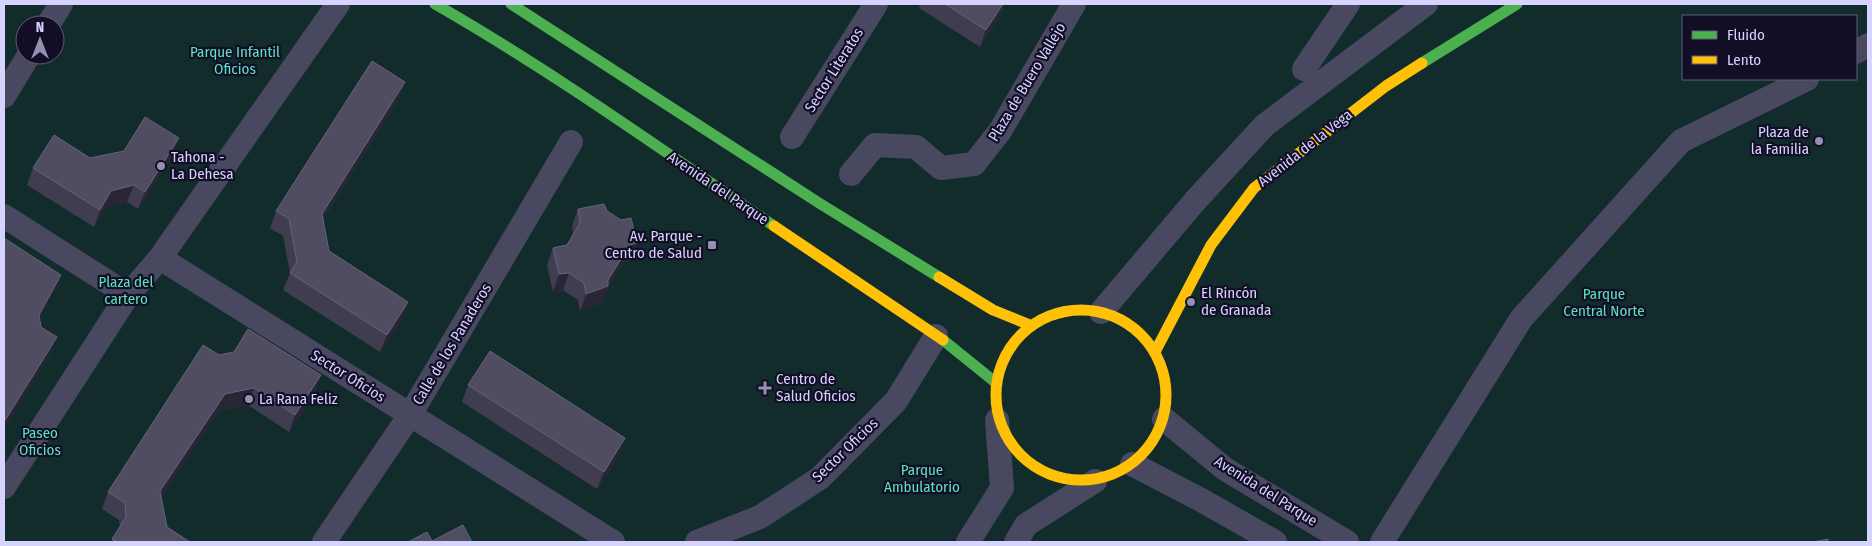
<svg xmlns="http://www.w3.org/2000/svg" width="1872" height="546" font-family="'Fira Sans Condensed',sans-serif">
  <rect width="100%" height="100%" fill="#161420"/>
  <path fill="#122c2c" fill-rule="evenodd" d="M4,4H1868V542H4ZM1683,16H1856V79H1683ZM25,25H55V55H25Z"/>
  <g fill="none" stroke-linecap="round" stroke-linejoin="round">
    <path stroke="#494861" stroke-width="24" d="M48,25L61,4
      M1856,52L1868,45
      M1304,69L1348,4
      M4,96L29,55
      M792,137L876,4
      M851,174L875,145L916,147L941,168L974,164L1000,131L1074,4
      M4,216L128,295
      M160,258L613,542
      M1101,312L1195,201L1265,125L1426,4
      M1164,419L1225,469L1347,542
      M1132,464L1203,501L1275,542
      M4,487L128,295L160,258L338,4
      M324,542L410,415L571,142
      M697,542L760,517L820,478L896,401L936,336
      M968,542L1002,488L997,420
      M1016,542L1026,525L1095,481
      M1382,542L1521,319L1681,141L1807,79"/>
    <path stroke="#4caf50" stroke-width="11" d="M435,4C552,71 662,150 774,226
      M511,4L819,203L939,277
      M1422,63L1517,4
      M943,340L995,382"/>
    <path stroke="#ffc107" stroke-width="11" d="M774,226L943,340
      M939,277L993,310L1030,325
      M996 395a85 85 0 1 1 170 0a85 85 0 1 1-170 0Z
      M1155,352L1211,245L1254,188L1386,86L1422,63"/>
  </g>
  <path fill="#3f3d4f" d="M920,4H1004L1000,16L980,47L919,8Z
    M399,99L323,219L329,251L408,302L402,319L380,352L283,290L290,273L283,236L270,228L276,211Z
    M173,155L138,209L127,202L105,208L94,227L27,185L33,168L90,158Z
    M578,209L607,211L631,260L624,262L608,287L602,302L580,311L578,300L563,290L553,292L547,265L553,248L567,245L573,234L572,226Z
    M219,355L321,375L315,392L289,432L248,405L219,411L161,497L167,527L190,542H111L120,527L119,520L102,509L108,492Z
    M468,385L625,438L619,455L597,489L462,402Z"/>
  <path fill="#282634" d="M1003,4H1004L1000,16L980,47L986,30Z
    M405,82L399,99L315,231L322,214Z
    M179,138L173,155L138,209L145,192Z
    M134,185L127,202L105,208L94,227L100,210L111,191Z
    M637,243L631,260L624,262L608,287L602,302L580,311L586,294L608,280L630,245Z
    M569,273L563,290L553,292L559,274Z
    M61,275L55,290L33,331L39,315Z
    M408,302L402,319L380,352L387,335Z
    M57,337L51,353L4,429V422Z
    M321,375L315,392L289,432L295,415Z
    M254,388L248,405L219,411L154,508L160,491L225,394Z
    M625,438L619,455L597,489L604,472Z"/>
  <path fill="#504d62" stroke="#65627b" d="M945,4H1003L986,30Z
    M372,61L405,82L322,214L329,251L408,302L387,335L290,273L297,262L289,219L276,211Z
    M145,117L179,138L145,192L134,185L111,191L100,210L33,168L54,135L90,158L124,151Z
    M604,204L607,211L621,220L631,218L637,243L630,245L608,280V286L586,294L584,283L569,273L559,274L553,248L567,245L580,223L578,209Z
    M4,238L61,275L39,315L41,327L57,337L4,422Z
    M248,329L321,375L295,415L254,388L225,394L160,491L167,527L190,542H117L112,539L126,517L125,503L108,492L203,345L219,355L234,352Z
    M490,351L625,438L604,472L468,385Z
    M463,525L472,542H408L427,532L432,541Z
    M1828,539V542H1813Z"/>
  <g fill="#9390b1" stroke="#120e26" stroke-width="2">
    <circle cx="1819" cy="141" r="5"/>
    <circle cx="161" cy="166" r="5"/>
    <rect x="707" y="240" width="10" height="10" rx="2.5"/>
    <circle cx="1191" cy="302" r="5"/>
    <path d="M762.5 380.5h5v5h5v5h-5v5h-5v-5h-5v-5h5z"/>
    <circle cx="249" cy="399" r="5"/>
  </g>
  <g text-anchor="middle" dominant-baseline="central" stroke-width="4.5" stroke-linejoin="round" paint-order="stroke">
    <g font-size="15" fill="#5ce2bd" stroke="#120e26">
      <text x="235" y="52">Parque Infantil<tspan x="235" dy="17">Oficios</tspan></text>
      <text x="126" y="282">Plaza del<tspan x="126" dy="17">cartero</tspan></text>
      <text x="1604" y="294">Parque<tspan x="1604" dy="17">Central Norte</tspan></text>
      <text x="40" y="433">Paseo<tspan x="40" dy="17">Oficios</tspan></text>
      <text x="922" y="470">Parque<tspan x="922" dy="17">Ambulatorio</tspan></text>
    </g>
    <g font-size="15" fill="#d7d3ff" stroke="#120e26">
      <text transform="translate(834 70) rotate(-58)">Sector Literatos</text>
      <text transform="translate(1027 82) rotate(-59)">Plaza de Buero Vallejo</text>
      <text transform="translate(1305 148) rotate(-38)">Avenida de la Vega</text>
      <text transform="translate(718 188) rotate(34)">Avenida del Parque</text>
      <text transform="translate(452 344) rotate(-59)">Calle de los Panaderos</text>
      <text transform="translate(348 376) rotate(32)">Sector Oficios</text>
      <text transform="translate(845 450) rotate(-44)">Sector Oficios</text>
      <text transform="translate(1266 491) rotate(32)">Avenida del Parque</text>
    </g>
    <g font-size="15" fill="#d7d3ff" stroke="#120e26" text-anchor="start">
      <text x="1809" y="132" text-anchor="end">Plaza de<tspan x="1809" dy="17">la Familia</tspan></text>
      <text x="171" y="157">Tahona -<tspan x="171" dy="17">La Dehesa</tspan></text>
      <text x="702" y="236" text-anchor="end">Av. Parque -<tspan x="702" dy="17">Centro de Salud</tspan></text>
      <text x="1201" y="293">El Rincón<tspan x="1201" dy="17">de Granada</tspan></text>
      <text x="776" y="379">Centro de<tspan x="776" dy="17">Salud Oficios</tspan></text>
      <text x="259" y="399">La Rana Feliz</text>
    </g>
  </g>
  <rect width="1872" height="546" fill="none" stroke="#d7d3ff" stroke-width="10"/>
  <rect x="1682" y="15" width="175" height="65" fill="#120e26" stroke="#615d7d"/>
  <rect x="1692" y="31" width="25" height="8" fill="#4caf50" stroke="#615d7d"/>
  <text x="1727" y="40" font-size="15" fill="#d7d3ff">Fluido</text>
  <rect x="1692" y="56" width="25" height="8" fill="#ffc107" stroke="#615d7d"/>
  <text x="1727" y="65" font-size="15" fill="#d7d3ff">Lento</text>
  <g transform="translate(40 40)"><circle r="24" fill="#120e26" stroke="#615d7d"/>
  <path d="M0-4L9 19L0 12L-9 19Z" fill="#9390b1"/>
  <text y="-8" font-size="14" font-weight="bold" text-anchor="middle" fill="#d7d3ff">N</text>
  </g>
</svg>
